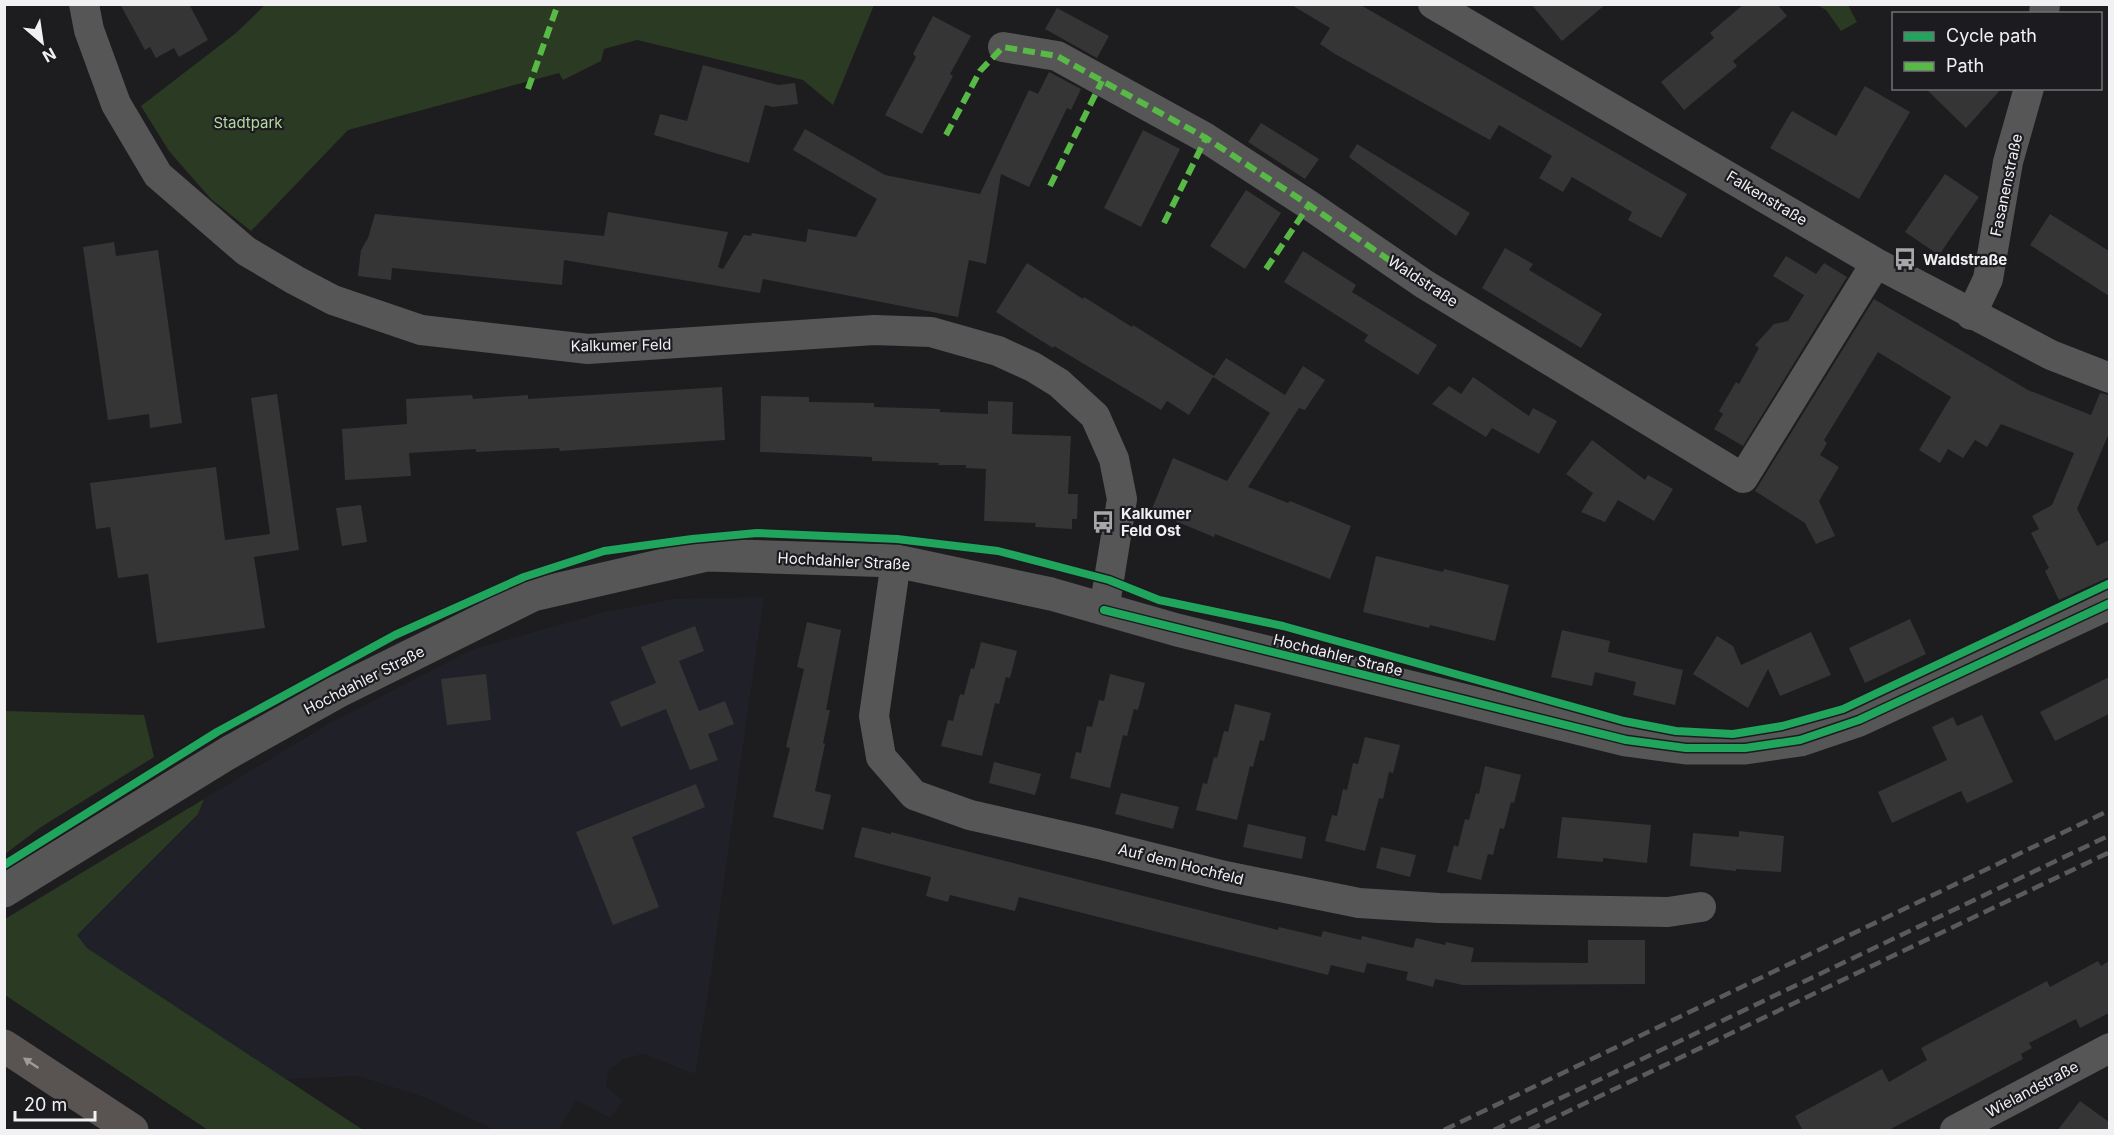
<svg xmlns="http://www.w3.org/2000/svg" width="2114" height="1135" font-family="Inter,sans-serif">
  <rect width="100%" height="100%" fill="#1d1d1f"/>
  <path fill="#202029" d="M764,597L707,1001L695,1074L643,1054L624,1059L609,1069L606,1086L623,1101L610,1118L576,1100L559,1130H495L424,1097L358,1076L286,1079L87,948L76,935L198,814L204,799L330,723L471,650L604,612L675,599Z"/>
  <path fill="#2b3a22" d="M265,5V4L874,5L833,105L803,80L637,40L604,49L601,61L563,80L559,73L348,130L251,231L211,199L169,151L141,106L236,33Z
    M1817,5H1848L1857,22L1841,31L1826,10Z
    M5,711L144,715L154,757L41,827L5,854Z
    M204,799L198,814L77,935L87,948L363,1130H208L5,995V919Z"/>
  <path fill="#353536" d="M120,4H189L208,40L179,57L174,48L156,58L150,47L145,50Z
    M1290,4H1359L1687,194L1661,238L1628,220L1632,212L1572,177L1563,192L1539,178L1552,156L1499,125L1490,140L1335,54L1320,44L1330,28Z
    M1531,4H1606L1562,41Z
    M1744,4H1777L1787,16L1733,61L1737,66L1684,110L1661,82L1714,38L1710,33Z
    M1057,8L1109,36L1097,58L1045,29Z
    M933,16L971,36L950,74L953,76L922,134L885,115L916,57L913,54Z
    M703,65L778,85L795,83L798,104L773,107L765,105L749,163L654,135L660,114L687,121Z
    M1049,72L1081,89L1071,110L1067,108L1029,187L1001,174L986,264L969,260L958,317L763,279L760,293L564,260L562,285L392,268L391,280L358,276L361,250L368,238L375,214L604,236L608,212L728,232L718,267L723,269L744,235L751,236L752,233L806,242L808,229L856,237L877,199L793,150L805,129L885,175L980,194L1029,90L1038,94Z
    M1865,86L1910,112L1859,199L1770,148L1792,111L1836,136Z
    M1925,88H2002L1966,128Z
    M1261,123L1319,159L1305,179L1248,142Z
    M1143,130L1180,149L1141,227L1104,208Z
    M1357,144L1470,213L1456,236L1349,157Z
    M1945,174L1979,197L1939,255L1905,232Z
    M1246,190L1281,213L1245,269L1210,246Z
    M2050,214L2109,251V296L2030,245Z
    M114,242L116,256L158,250L182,423L150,428L149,414L108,420L83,247Z
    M1505,248L1533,264L1529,270L1602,314L1581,348L1482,288Z
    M1303,251L1356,285L1352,292L1437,345L1418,375L1364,341L1368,335L1284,282Z
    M1786,256L1816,274L1824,263L1847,277L1743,446L1714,429L1723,414L1719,411L1736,382L1739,384L1759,348L1755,345L1774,324L1788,321L1804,295L1773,276Z
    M1027,263L1083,299L1084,297L1132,327L1133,325L1214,376L1226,358L1285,395L1303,366L1325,380L1305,410L1299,408L1248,487L1288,503L1290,501L1351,526L1330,579L1215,534L1214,537L1151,511L1173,458L1227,481L1270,413L1213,377L1189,415L1167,401L1161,410L1054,346L1053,348L996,312Z
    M1874,299L2028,390L2091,415L2100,393L2109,395V433L2077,509L2097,546L2109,540V577L2059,600L2045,571L2049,568L2031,533L2039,529L2032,516L2052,505L2074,453L2001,424L1987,447L1975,440L1963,458L1948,449L1940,463L1919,450L1951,397L1878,352L1824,440L1827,443L1820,455L1839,467L1819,501L1835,536L1816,544L1805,523L1755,491Z
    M1473,377L1529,416L1533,408L1557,421L1539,454L1492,428L1486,437L1432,404L1449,386L1461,394Z
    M722,387L725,440L560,451L559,448L476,452V449L409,453L411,476L345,480L342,429L407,424L406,399L472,395L473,399L528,395V399Z
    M277,394L299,550L254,557L265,628L157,643L148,574L118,578L110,527L96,529L90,483L216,467L225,540L270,534L251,398Z
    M761,396L809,397V402L874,403V407L940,409V412L988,414V401L1013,402L1012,434L1071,436L1068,494H1078L1077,519H1072V529L1035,527L1036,523L984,521L986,469L966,468V465H938L939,463L872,461V457L760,452Z
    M1592,440L1645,480L1648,475L1673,489L1654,521L1618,500L1605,522L1581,512L1593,493L1566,474Z
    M361,505L367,542L342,546L336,508Z
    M1376,556L1443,572L1444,569L1509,585L1495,641L1430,625L1429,628L1363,612Z
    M1910,619L1926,654L1865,683L1849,648Z
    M807,622L841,630L826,710H830L823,743L825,744L815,791L831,795L823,830L773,817L790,748L786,747L804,669L797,667Z
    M695,626L704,651L679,661L699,711L725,701L734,724L708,734L718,760L690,770L666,709L621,727L610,702L656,683L641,647Z
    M1562,630L1610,641L1608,652L1683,670L1675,705L1633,695L1636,682L1595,672L1592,686L1551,677Z
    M1811,632L1831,675L1780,696L1768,669L1748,708L1693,674L1717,636L1733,646L1741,665Z
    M981,642L1017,651L1010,678L1006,677L999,704L995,703L982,756L941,746L948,720L953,721L960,694L964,695L971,668L974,669Z
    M486,674L491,720L447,725L441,679Z
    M1110,674L1145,683L1138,710L1134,709L1127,736L1123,735L1110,788L1070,778L1076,752L1081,753L1087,726L1092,727L1099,700L1104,701Z
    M2109,677V714L2055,741L2040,712Z
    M1235,704L1271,713L1264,741L1260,740L1253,767L1250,766L1237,820L1196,810L1203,783L1207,784L1214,757L1217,758L1224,731L1228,732Z
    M1982,715L2013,782L1967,803L1961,791L1892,823L1878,792L1947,760L1932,727L1953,717L1957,726Z
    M1365,737L1400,745L1393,773L1389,772L1383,799L1379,798L1365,851L1325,841L1332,815L1337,816L1343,789L1347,790L1353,763L1358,764Z
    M994,762L1041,774L1035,795L989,783Z
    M1485,766L1521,775L1514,803L1511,802L1504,829L1500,828L1493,855L1488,854L1481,880L1447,872L1454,845L1458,847L1465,819L1469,820L1476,793L1479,794Z
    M696,784L705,807L632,837L659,907L613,925L576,832Z
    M1121,793L1179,807L1173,829L1115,814Z
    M1562,817L1651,825L1647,863L1603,858V862L1557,858Z
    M1248,824L1306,837L1302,859L1243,847Z
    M862,827L891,834V832L1278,930L1279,927L1321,937L1323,931L1361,940L1362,936L1413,948L1416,938L1445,945L1446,942L1474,948L1471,962L1588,963V940H1645V984L1463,985L1435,979L1433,987L1406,980L1408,972L1367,963L1364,973L1331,965L1328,975L1019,897L1015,911L950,895L948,902L926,896L931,877L854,857Z
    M1739,831L1784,836L1781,872L1736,869V871L1690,866L1693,833L1739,837Z
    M1381,847L1416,855L1410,877L1376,868Z
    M2098,961L2101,966L2109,961V1013L2080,1028L2076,1019L2029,1043L2032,1048L2021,1054L2023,1059L1887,1131H1803L1795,1116L1882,1069L1889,1082L1927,1060L1921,1048L2047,981L2050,987Z
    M2080,1101L2109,1122V1131H2057Z"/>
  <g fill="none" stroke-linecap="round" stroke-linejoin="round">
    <path stroke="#565657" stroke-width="30" d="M84,4L89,30L116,104L158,175L246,251L295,280L333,300L421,330L588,349L874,330L931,332L998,351L1033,367L1059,383L1095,416L1114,459L1122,499L1104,610
      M1433,4L1876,263L2051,355L2110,378
      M2044,14L2045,4
      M1003,47L1057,56L1206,138L1309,205L1424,284L1743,478L1876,263
      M1971,315L1988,279L2008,162L2029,88
      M896,561L874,716L881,757L914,795L970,815L1098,844L1225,876L1359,903L1439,908L1668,912L1701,907
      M1955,1130L2110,1048"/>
    <path stroke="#565657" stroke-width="33" d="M4,891L228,753L337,692L533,595L707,555L896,561L1051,594L1177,630L1626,740L1686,748H1745L1800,740L1859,720L2110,603"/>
    <path stroke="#595451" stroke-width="33" d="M4,1046L132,1130"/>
    <path stroke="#5a5a5c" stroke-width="4.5" stroke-dasharray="12 6" stroke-linecap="butt" d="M1444,1130L2110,810
      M1494,1130L2110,835
      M1529,1130L2110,852"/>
    <path stroke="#58b947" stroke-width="6" stroke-dasharray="12 6" stroke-linecap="butt" d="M528,89L558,4
      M946,135L980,71L1003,47L1057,56L1206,138L1309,205L1424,284
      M1050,186L1102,81
      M1164,223L1206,138
      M1266,269L1309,205"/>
    <g stroke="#1c1c20" stroke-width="11">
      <path id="cycleway" d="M1104,610L1626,740L1686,748H1745L1800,740L1859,720L2110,603
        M4,865L217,732L395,635L524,577L604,551L692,539L757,533L897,539L998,551L1109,580L1159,600L1283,626L1624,721L1676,731L1733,734L1782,726L1843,709L2110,583"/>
    </g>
    <use href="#cycleway" stroke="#20a55d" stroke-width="8"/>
  </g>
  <defs><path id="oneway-solid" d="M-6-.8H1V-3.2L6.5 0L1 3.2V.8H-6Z" transform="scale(1.5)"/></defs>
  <use fill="#9d9b9a" href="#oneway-solid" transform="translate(31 1063) rotate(-146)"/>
  <defs>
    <g id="bus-bare" transform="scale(1.8)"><path d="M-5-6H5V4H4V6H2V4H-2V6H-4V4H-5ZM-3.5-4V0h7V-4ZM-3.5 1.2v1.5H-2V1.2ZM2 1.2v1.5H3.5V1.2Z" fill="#a7a7a9" stroke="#1c1c20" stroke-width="2.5" paint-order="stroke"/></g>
  </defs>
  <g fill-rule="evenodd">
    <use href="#bus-bare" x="1905" y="259"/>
    <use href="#bus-bare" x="1103" y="522"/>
  </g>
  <g text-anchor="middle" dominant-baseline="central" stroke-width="4.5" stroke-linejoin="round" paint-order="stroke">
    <g font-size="15" fill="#b4d8a1" stroke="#1c1c20">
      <text x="248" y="122">Stadtpark</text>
    </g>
    <g font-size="15" fill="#f1f1f4" stroke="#1c1c20">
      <text transform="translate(2006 185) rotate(-78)">Fasanenstraße</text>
      <text transform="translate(1767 198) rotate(31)">Falkenstraße</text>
      <text transform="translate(1423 281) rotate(33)">Waldstraße</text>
      <text transform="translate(621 345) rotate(-1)">Kalkumer Feld</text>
      <text transform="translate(844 561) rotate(3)">Hochdahler Straße</text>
      <text transform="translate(1338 655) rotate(14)">Hochdahler Straße</text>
      <text transform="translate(364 680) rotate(-27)">Hochdahler Straße</text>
      <text transform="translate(1181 864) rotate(14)">Auf dem Hochfeld</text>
      <text transform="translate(2032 1089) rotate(-28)">Wielandstraße</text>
    </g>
    <g font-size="15" font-weight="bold" fill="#f1f1f4" stroke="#1c1c20" text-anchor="start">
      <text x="1923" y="259">Waldstraße</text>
      <text x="1121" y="513">Kalkumer<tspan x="1121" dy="17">Feld Ost</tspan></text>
    </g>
  </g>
  <rect width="2114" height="1135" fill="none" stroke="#f1f1f4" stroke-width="12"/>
  <rect x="1892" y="12" width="210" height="78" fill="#1c1c20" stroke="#717175" stroke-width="1.5"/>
  <rect x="1904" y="32" width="30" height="9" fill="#20a55d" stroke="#717175" stroke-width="1.5"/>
  <text x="1946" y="42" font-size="18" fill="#f1f1f4">Cycle path</text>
  <rect x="1904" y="62" width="30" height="9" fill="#58b947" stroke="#717175" stroke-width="1.5"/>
  <text x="1946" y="72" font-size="18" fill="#f1f1f4">Path</text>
  <g transform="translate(42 42) rotate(151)" stroke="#1c1c20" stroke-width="4.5" paint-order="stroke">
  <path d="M0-4.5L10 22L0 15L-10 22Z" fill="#f1f1f4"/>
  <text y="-9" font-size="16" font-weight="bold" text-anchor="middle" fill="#f1f1f4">N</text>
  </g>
  <path d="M15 1111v9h80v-9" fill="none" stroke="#f1f1f4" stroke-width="3"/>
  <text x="24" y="1111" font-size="18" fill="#f1f1f4" stroke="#1c1c20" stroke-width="4.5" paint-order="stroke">20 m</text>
</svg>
